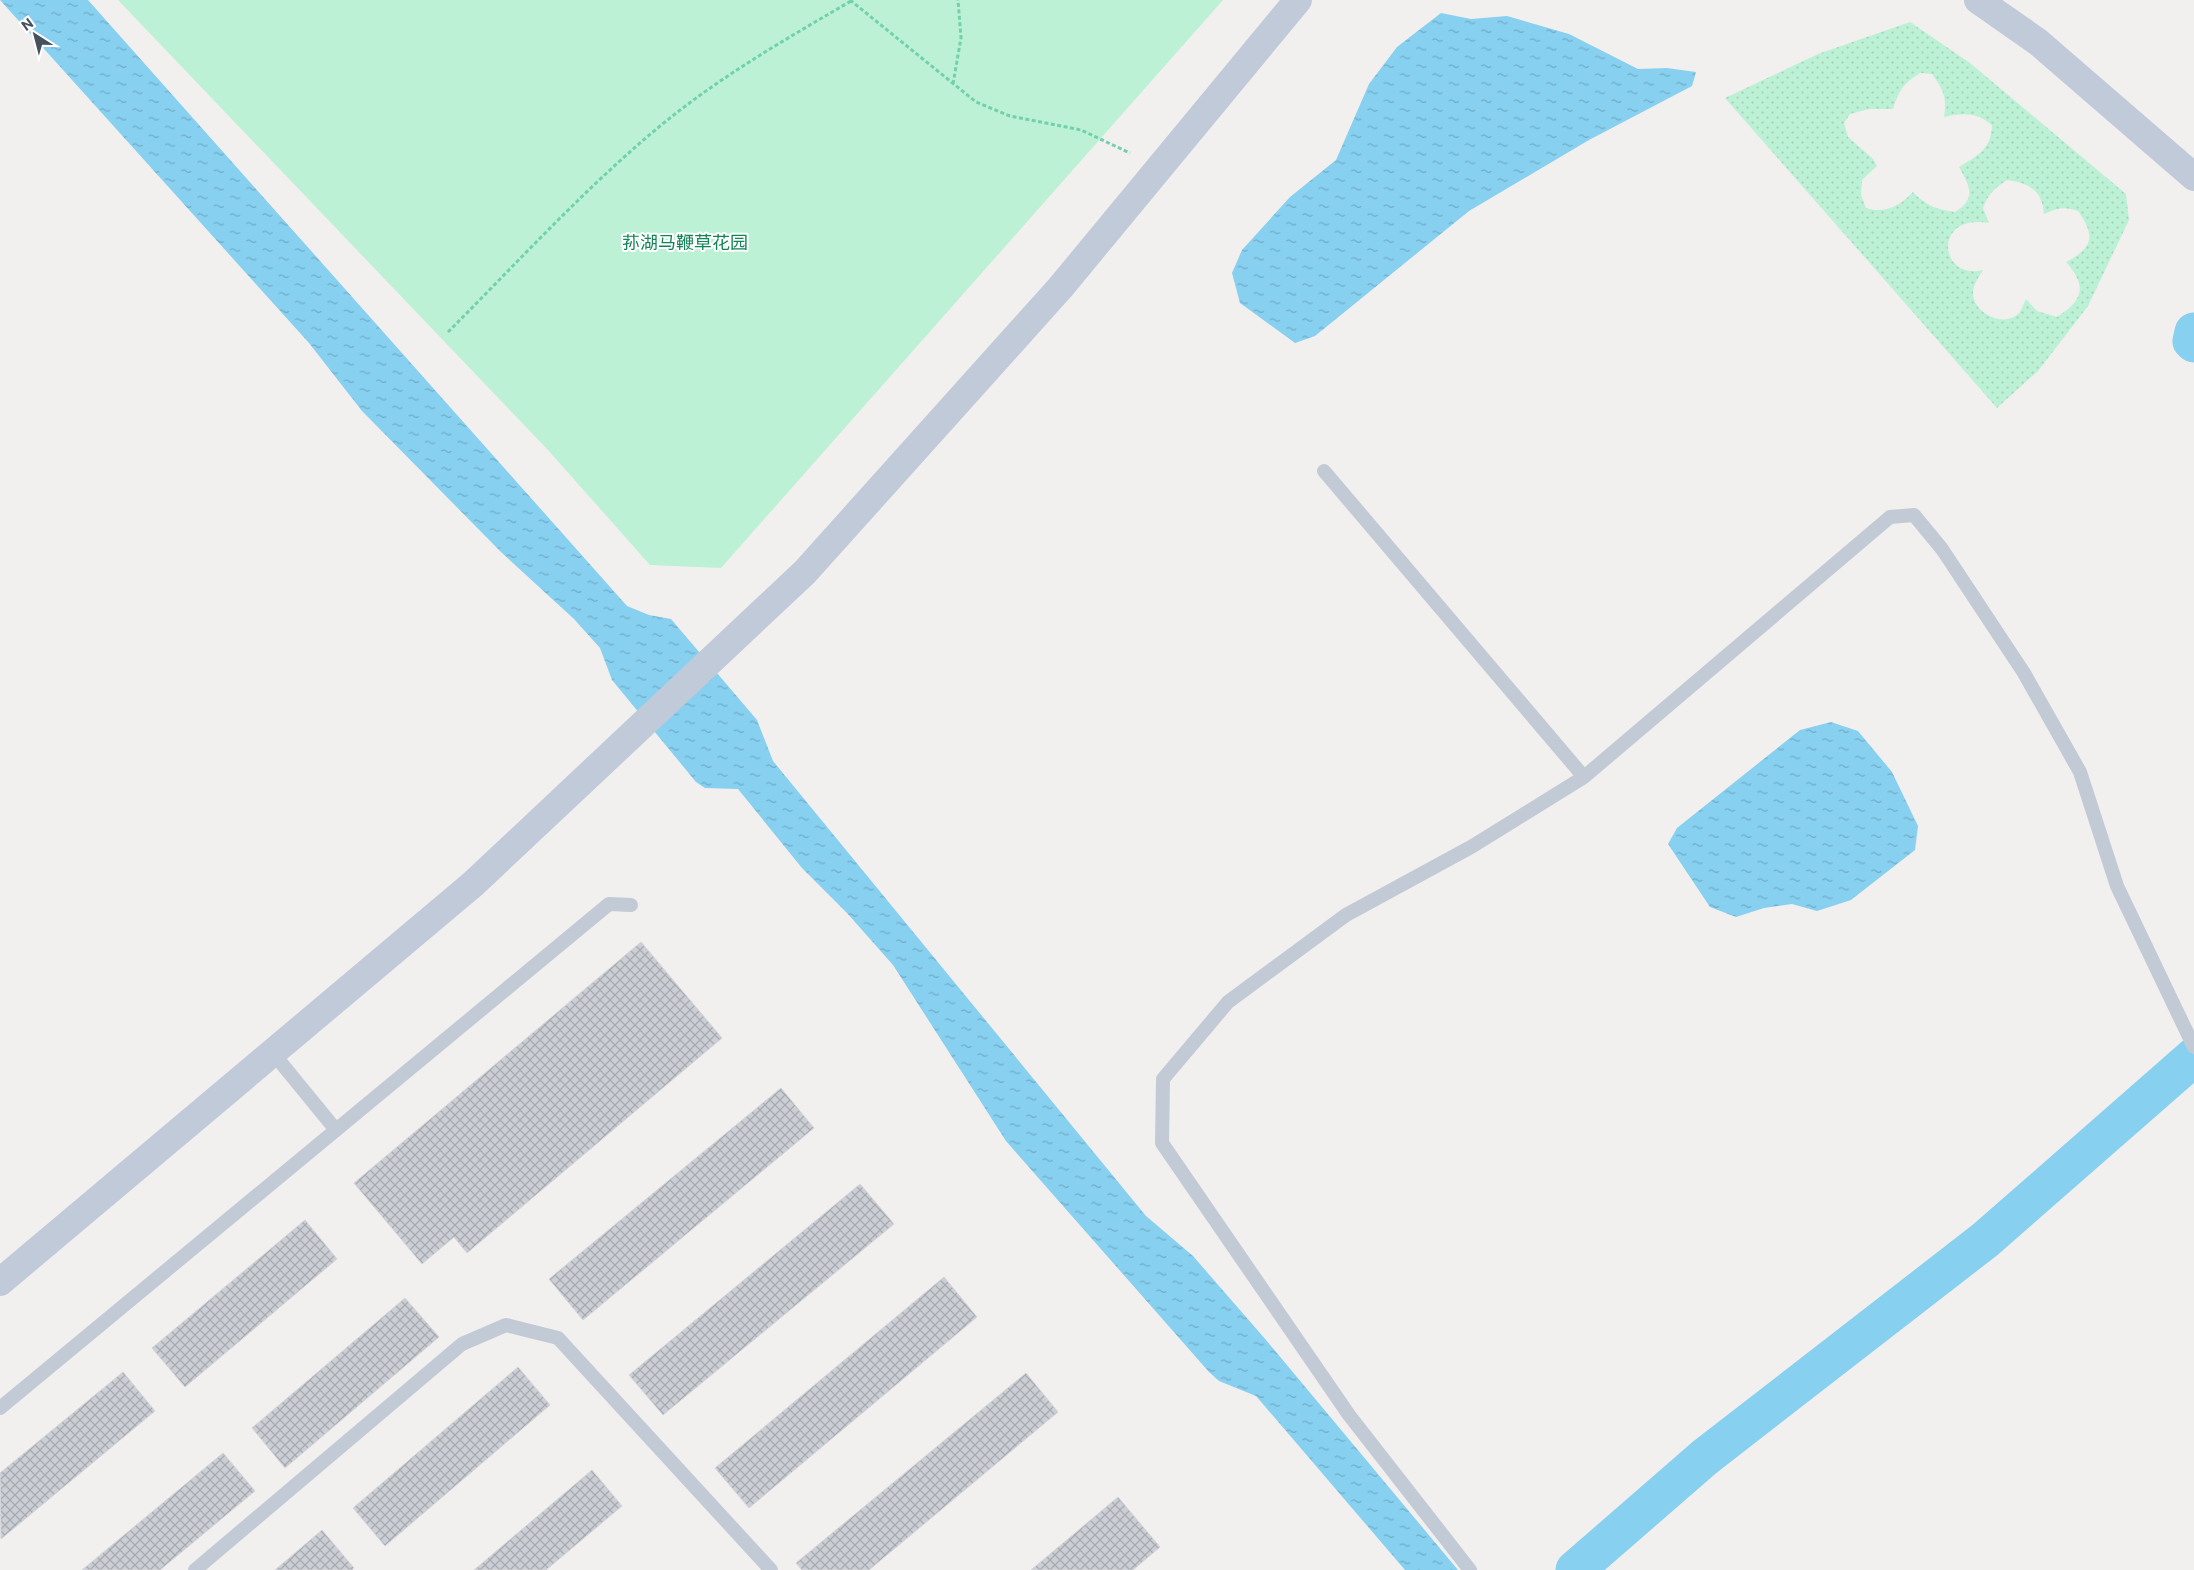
<svg xmlns="http://www.w3.org/2000/svg" width="2194" height="1570" font-family="Commissioner,'Noto Sans SC',sans-serif">
  <defs>
    <pattern id="grass-dots" width="8" height="8" patternUnits="userSpaceOnUse" patternTransform="scale(1.25)"><rect width="8" height="8" fill="#bcf1d6"/><path d="M2 2h.1M6 6h.1" fill="none" stroke="#a3d0ba" stroke-width="1.8" stroke-linecap="round"/></pattern>
    <pattern id="water-ripples" width="26" height="14" patternUnits="userSpaceOnUse" patternTransform="scale(1.25)"><rect width="26" height="14" fill="#87d0f0"/><path d="M2 4q2-2 4 0t4 0M15 11q2-2 4 0t4 0" fill="none" stroke="#70abc6"/></pattern>
    <pattern id="building-cross-hatch" width="8" height="8" patternUnits="userSpaceOnUse" patternTransform="scale(1.25)"><rect width="8" height="8" fill="#cbced4"/><path d="M0 0l8 8M0 8l8-8" fill="none" stroke="#a7aaaf"/></pattern>
  </defs>
  <rect width="100%" height="100%" fill="#f2efef"/>
  <path fill="url(#grass-dots)" fill-rule="evenodd" d="M1910,22L1970,63L2126,194L2129,220L2088,306L2038,371L1997,408L1725,98L1818,54ZM1920,73L1932,74C1944,90 1947,98 1944,117C1963,113 1976,112 1992,125C1991,150 1978,155 1959,167C1970,187 1977,198 1955,212C1937,210 1925,205 1913,192C1900,206 1885,214 1866,208L1861,195L1862,180L1877,166L1873,159L1848,137L1844,123L1850,114L1869,109H1893C1899,90 1903,84 1920,73ZM2007,180C2029,183 2042,190 2044,214C2057,208 2064,206 2078,211C2096,236 2093,248 2066,262C2087,286 2084,300 2057,317L2037,311L2026,299C2024,303 2022,309 2019,313C2006,327 1979,316 1974,299C1970,289 1978,278 1983,270C1939,281 1932,213 1989,223L1983,208C1988,194 1995,188 2007,180Z"/>
  <path fill="#bcf1d6" d="M118,0H1223L721,568L650,565L548,450Z"/>
  <path fill="url(#water-ripples)" d="M0,0H88L627,606L649,615L671,619L757,720L773,761L1146,1216L1193,1256L1266,1340L1458,1570H1405L1256,1396L1219,1381L1209,1372L1006,1141L893,965L847,913L802,868L738,789L705,788L696,782L612,680L600,648L574,619L501,552L362,411L309,343Z
    M1441,13L1471,19L1507,16L1569,34L1638,69L1667,68L1696,72L1692,86L1589,140L1469,211L1315,336L1295,343L1240,303L1232,273L1242,250L1290,197L1336,160L1369,84L1397,47Z
    M1831,722L1858,731L1892,772L1918,826L1915,850L1851,900L1817,911L1792,904L1764,908L1736,917L1710,907L1668,844L1677,828L1800,730Z"/>
  <g fill="none" stroke-linecap="round" stroke-linejoin="round">
    <path stroke="#87d0f0" stroke-width="39" d="M2194,332L2192,341L2194,343
      M1575,1570L1705,1457L1985,1240L2194,1057"/>
  </g>
  <path fill="url(#building-cross-hatch)" stroke="#d3d5db" d="M641,942L722,1038L467,1253L454,1237L422,1264L354,1183Z
    M781,1088L814,1128L583,1320L549,1279Z
    M860,1184L894,1224L663,1415L629,1375Z
    M305,1220L337,1259L185,1387L152,1348Z
    M944,1277L977,1317L749,1508L715,1468Z
    M405,1298L439,1337L285,1468L252,1428Z
    M518,1367L550,1405L385,1546L353,1508Z
    M123,1372L155,1411L1,1539L0,1473Z
    M1026,1373L1058,1412L869,1570H802L796,1563Z
    M223,1453L255,1491L160,1570H82Z
    M592,1470L622,1506L546,1570H474Z
    M1118,1497L1160,1547L1133,1570H1031Z
    M322,1530L354,1568L352,1570H275Z"/>
  <g fill="none" stroke-linecap="round" stroke-linejoin="round">
    <path stroke="#72d1ab" stroke-width="3" stroke-dasharray="4 2.5" stroke-linecap="butt" d="M850,0L976,102L1010,116L1081,130L1130,153
      M953,84L961,38L958,0
      M448,332C521,259 595,177 675,114C730,71 791,36 851,1"/>
    <path stroke="#c2cad5" stroke-width="14" d="M1324,471L1584,777
      M273,1053L336,1130
      M0,1408L609,904L631,905
      M195,1570L462,1344L506,1325L558,1338L771,1570
      M1470,1570L1349,1415L1162,1143L1163,1079L1228,1002L1346,915L1471,847L1584,777L1890,517L1914,515L1942,549L2024,673L2080,772L2117,886L2194,1047"/>
    <path stroke="#c1cad9" stroke-width="28" d="M1978,0L2038,42L2194,177
      M0,1282L473,884L805,572L1060,288L1298,0"/>
  </g>
  <g text-anchor="middle" dominant-baseline="central" stroke-width="4" stroke-linejoin="round" paint-order="stroke">
    <g font-size="18" fill="#138456" stroke="#fff">
      <text x="685" y="242">荪湖马鞭草花园</text>
    </g>
  </g>
  <g transform="translate(35 35) rotate(324)" stroke="#ffffff" stroke-width="4" paint-order="stroke">
  <path d="M0-4L9 19L0 12L-9 19Z" fill="#46515e"/>
  <text y="-8" font-size="14" font-weight="bold" text-anchor="middle" fill="#46515e">N</text>
  </g>
</svg>
